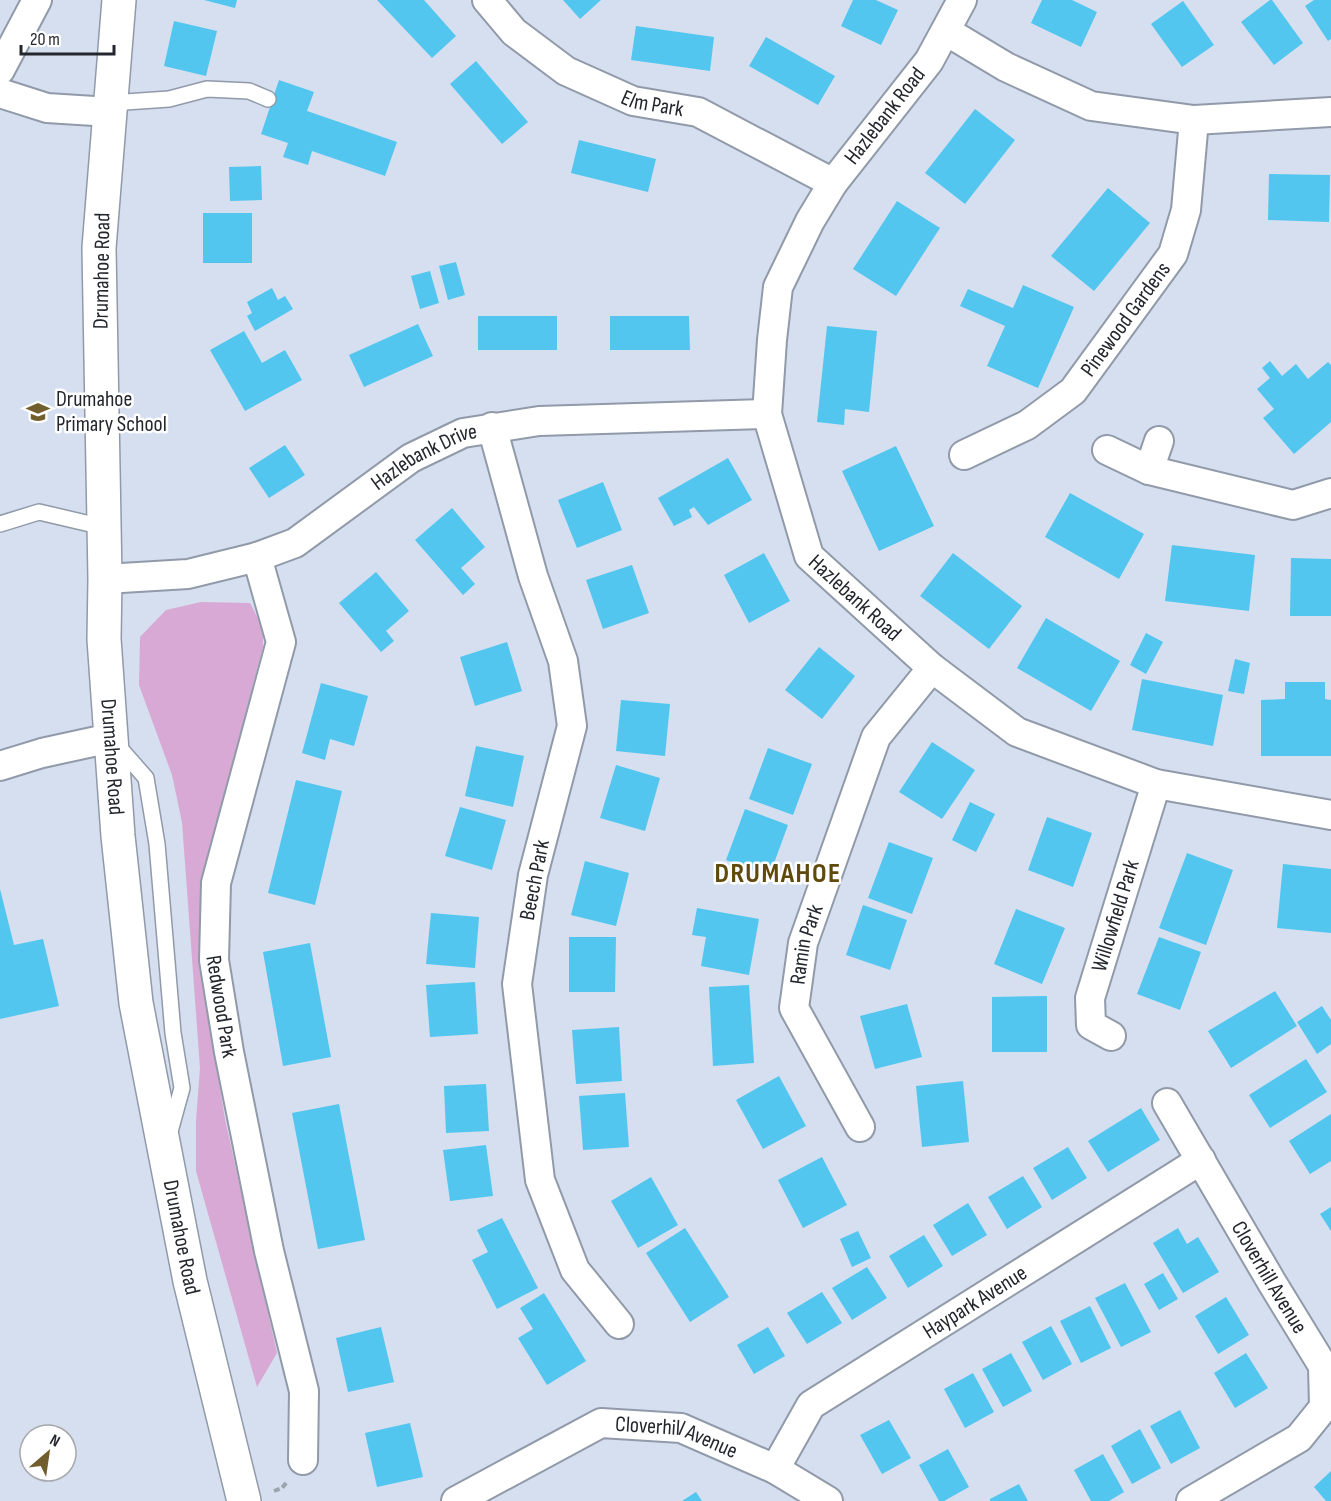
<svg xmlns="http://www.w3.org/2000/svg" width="1331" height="1501" font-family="'Sofia Sans Condensed',sans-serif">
  <rect width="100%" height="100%" fill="#d5dfef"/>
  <path fill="#d8a9d4" d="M201,602L250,603L263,628V647L208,857L201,972L225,1119L277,1353L257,1387L196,1171V1121L200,1068L182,822L172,775L139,685L140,637L166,610Z"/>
  <path fill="#52c6ef" d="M204,0H237L235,8Z
    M377,0H424L456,36L432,58Z
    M563,0H601L580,19Z
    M853,0H876L898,10L881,45L841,26Z
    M1042,0H1072L1097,12L1081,47L1031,23Z
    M1270,0H1272L1303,43L1274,65L1241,22Z
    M1314,0H1331V39L1328,41L1305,6Z
    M1183,1L1214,45L1182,67L1151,24Z
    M174,21L217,31L206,76L164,66Z
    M636,26L714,37L710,71L631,60Z
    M766,37L835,76L818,105L749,66Z
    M476,61L528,122L502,144L450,84Z
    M279,80L314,92L307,111L397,142L385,176L312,151L308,165L283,157L288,143L261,134Z
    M975,109L1015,140L965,204L925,173Z
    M579,140L656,159L648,192L571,173Z
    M261,166L262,200L230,201L229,167Z
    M1269,174L1330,175L1329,222L1268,220Z
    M1108,188L1150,223L1094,291L1051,256Z
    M897,201L940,228L896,296L853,269Z
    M203,213H252V263H203Z
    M456,262L465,295L448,300L439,266Z
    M430,271L439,303L420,309L411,276Z
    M1023,285L1074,307L1038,388L987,366L1005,326L960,306L968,289L1013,308Z
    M272,288L278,300L285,296L293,309L255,331L247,316L252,313L247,302Z
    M478,316H557V350H478Z
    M610,316H689L690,350H610Z
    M418,324L433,356L364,387L349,355Z
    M827,326L877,331L869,412L845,409L844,425L817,422Z
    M244,331L262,363L285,350L302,380L245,411L210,350Z
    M1270,361L1282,376L1296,364L1308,379L1328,362L1331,365V422L1294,454L1263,418L1274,409L1257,389L1270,378L1262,368Z
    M285,445L305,475L269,498L249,468Z
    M896,446L934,526L879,551L842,471Z
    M728,458L752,500L708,525L694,507L689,510L692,517L674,526L658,498Z
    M603,482L622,530L577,548L558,500Z
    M1070,493L1144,534L1119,579L1045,537Z
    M452,508L485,547L461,568L475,584L463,595L415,540Z
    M1172,545L1255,555L1249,611L1165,601Z
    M764,553L790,601L749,623L724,575Z
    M953,553L1022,606L989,649L920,596Z
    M1291,558L1331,559V616H1290Z
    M632,565L649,613L603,629L586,580Z
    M376,572L409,611L386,631L394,641L381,652L339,603Z
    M1046,618L1120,661L1091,711L1017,668Z
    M1146,633L1163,642L1146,674L1130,665Z
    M507,642L522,691L475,706L460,657Z
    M819,647L855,676L822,719L785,690Z
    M1235,659L1250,663L1244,694L1228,691Z
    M1142,679L1223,695L1213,746L1132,730Z
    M1285,682H1325V699L1331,700V756H1261V700L1285,699Z
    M321,683L368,696L354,746L330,739L325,760L302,753Z
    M621,700L670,704L665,756L616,751Z
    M932,742L975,770L942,819L899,792Z
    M476,746L524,756L513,807L465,796Z
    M768,748L812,764L793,815L749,799Z
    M616,765L660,778L645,831L600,818Z
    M296,780L342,791L315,905L268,893Z
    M970,802L995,814L976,852L952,840Z
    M460,807L506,820L492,870L445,856Z
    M745,809L788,825L769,877L726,860Z
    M1047,817L1092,833L1073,887L1028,870Z
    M889,842L933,858L912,914L868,898Z
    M1187,853L1233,870L1206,945L1159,928Z
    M585,861L629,873L616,926L571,915Z
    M1283,864L1331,869V933L1277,928Z
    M0,889L14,945L43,939L59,1006L0,1019Z
    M863,905L907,920L890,970L846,955Z
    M697,908L759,919L749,975L701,966L706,937L692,935Z
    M1016,909L1065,928L1042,984L994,964Z
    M431,913L479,917L475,968L426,964Z
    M569,937H616L615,992H569Z
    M1159,937L1201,952L1180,1010L1137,994Z
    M310,943L331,1057L283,1066L263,952Z
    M475,982L478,1034L430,1037L426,985Z
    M749,985L754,1063L713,1066L709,987Z
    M1275,991L1297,1026L1231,1068L1208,1031Z
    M1047,996V1052H992V997Z
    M907,1004L922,1057L875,1069L860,1016Z
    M1322,1006L1331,1020V1044L1317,1054L1297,1022Z
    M619,1027L622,1081L576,1084L572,1030Z
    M1306,1059L1327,1092L1270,1128L1249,1095Z
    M779,1076L806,1126L763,1149L736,1100Z
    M963,1081L969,1142L922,1147L916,1086Z
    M486,1084L489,1131L446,1133L444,1086Z
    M625,1093L629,1147L583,1150L579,1096Z
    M339,1104L365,1240L318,1249L292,1113Z
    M1141,1108L1160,1140L1108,1172L1088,1141Z
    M1331,1114V1161L1310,1174L1289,1141Z
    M486,1145L493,1196L450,1201L443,1150Z
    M1068,1147L1087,1178L1052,1200L1033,1168Z
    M822,1157L847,1205L803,1228L778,1180Z
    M1023,1176L1042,1207L1007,1229L988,1197Z
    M651,1177L678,1225L638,1248L611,1201Z
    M968,1203L987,1235L952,1256L933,1225Z
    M1331,1207V1231L1320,1214Z
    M502,1218L538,1288L497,1309L472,1260L488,1252L477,1230Z
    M685,1228L729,1297L690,1322L646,1253Z
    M1178,1228L1187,1244L1198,1237L1219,1272L1183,1293L1153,1243Z
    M858,1231L871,1258L852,1267L840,1239Z
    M924,1235L943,1266L908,1288L889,1256Z
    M867,1267L887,1298L852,1320L832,1288Z
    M1163,1273L1178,1299L1159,1310L1144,1284Z
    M1125,1283L1151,1332L1121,1347L1095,1298Z
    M822,1292L842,1323L807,1344L787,1313Z
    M544,1293L586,1361L547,1385L518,1338L533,1329L520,1308Z
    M1226,1297L1249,1335L1218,1354L1195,1316Z
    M1090,1306L1111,1348L1081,1363L1060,1321Z
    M1051,1326L1072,1364L1043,1380L1022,1342Z
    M381,1327L394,1382L348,1392L336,1338Z
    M768,1327L785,1356L754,1374L737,1345Z
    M1011,1353L1032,1391L1003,1407L982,1369Z
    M1246,1353L1268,1388L1235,1408L1214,1373Z
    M973,1373L994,1412L965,1428L944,1389Z
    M1180,1410L1200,1448L1171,1464L1150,1426Z
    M889,1420L911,1458L882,1474L860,1435Z
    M410,1423L423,1477L377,1487L365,1433Z
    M1140,1429L1161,1468L1132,1484L1111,1446Z
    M948,1449L969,1487L944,1501H939L919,1465Z
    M1103,1454L1124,1492L1109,1501H1091L1074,1470Z
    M1331,1471V1501H1326L1314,1487Z
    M1019,1484L1028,1501H990V1499Z
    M696,1492L702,1501H682Z"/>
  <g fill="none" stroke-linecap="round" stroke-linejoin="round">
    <g stroke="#909aa9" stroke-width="18">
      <path id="service" d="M111,103L169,99L207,89L249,91L268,99
        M0,524L39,512L103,527
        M117,745L146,778L157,844L173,1033L182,1088L169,1135"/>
    </g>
    <g stroke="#909aa9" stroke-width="32">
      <g id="minor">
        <path id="s1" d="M487,0L514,32L566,71L633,101L698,112L833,183"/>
        <path id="s2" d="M962,0L929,61L833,183L810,221L778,287L772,340L767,414L809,556L932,668L1017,732L1156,784L1331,815"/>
        <path d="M946,31L1006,67L1091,106L1194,120L1331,112"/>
        <path d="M0,70L37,0"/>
        <path d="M0,93L47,108L110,112"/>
        <path d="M492,427L533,576L563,661L572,726L533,875L517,984L540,1180L575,1270L619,1324"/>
        <path d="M1107,450L1149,470L1293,505L1331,493"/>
        <path id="s3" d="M964,455L1027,425L1073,391L1173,254L1186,210L1194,120"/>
        <path d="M1149,470L1159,441"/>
        <path id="s4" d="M257,557L281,642L216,883L214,960L229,1052L269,1251L304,1391L303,1460"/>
        <path id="s5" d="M105,579L188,574L257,557L295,543L411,458L463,433L539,421L767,414"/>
        <path d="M0,766L42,753L111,738"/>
        <path id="s6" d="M1111,1036L1091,1025L1090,998L1156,784"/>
        <path id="s7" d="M1167,1103L1271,1281L1323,1366L1324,1407L1299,1438L1191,1501"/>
        <path id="s8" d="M860,1127L794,1008L803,943L876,737L932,668"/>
        <path id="s9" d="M775,1469L811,1405L1201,1160"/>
        <path id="s10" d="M456,1501L601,1423L681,1428L775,1469L828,1501"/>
      </g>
    </g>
    <g stroke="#909aa9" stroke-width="36">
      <g id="tertiary">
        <path id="s11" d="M119,0L99,248L105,579L104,639L118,836L136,1003L190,1281L244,1501"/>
      </g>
    </g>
    <path stroke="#9ca3b0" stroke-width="4" stroke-dasharray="6 3" stroke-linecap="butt" d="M274,1491L282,1488L287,1482"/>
    <use href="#service" stroke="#fff" stroke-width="15"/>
    <use href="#minor" stroke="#fff" stroke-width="28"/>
    <use href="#tertiary" stroke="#fff" stroke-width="33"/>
  </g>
  <defs>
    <g id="school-bare" transform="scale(1.8)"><path d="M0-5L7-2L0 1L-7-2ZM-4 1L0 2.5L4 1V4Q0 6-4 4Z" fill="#725e2d" stroke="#fff" stroke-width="2.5" paint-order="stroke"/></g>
  </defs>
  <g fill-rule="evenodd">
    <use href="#school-bare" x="38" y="412"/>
  </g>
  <g text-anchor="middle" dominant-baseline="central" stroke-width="5" stroke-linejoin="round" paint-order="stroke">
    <g font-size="22" fill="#23262c" stroke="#fff">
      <text stroke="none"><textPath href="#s1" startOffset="200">Elm Park</textPath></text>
      <text transform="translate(885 116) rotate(-52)">Hazlebank Road</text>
      <text transform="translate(102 271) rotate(-89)">Drumahoe Road</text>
      <text stroke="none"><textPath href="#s3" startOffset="216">Pinewood Gardens</textPath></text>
      <text stroke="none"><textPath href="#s5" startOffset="351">Hazlebank Drive</textPath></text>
      <text stroke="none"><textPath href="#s2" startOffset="680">Hazlebank Road</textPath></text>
      <text stroke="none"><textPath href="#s11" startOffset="758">Drumahoe Road</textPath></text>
      <text transform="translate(535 880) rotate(-79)">Beech Park</text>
      <text stroke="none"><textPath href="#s6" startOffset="136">Willowfield Park</textPath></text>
      <text stroke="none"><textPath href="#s8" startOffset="201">Ramin Park</textPath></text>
      <text stroke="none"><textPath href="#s4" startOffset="462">Redwood Park</textPath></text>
      <text stroke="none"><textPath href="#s11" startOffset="1244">Drumahoe Road</textPath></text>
      <text stroke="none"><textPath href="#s7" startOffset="202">Cloverhill Avenue</textPath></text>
      <text stroke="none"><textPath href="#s9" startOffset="267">Haypark Avenue</textPath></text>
      <text stroke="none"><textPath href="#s10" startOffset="242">Cloverhill Avenue</textPath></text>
    </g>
    <g font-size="22" fill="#23262c" stroke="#fff" text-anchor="start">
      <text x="56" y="399">Drumahoe<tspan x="56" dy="25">Primary School</tspan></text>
    </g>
    <g font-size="28" font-weight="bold" letter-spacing="1.5" fill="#5f490b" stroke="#fff">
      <text x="778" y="873">DRUMAHOE</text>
    </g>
  </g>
  <g transform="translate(48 1453) rotate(29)"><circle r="28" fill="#ffffff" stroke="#a7a8ab" stroke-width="1.5"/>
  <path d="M0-4.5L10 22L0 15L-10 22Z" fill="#725e2d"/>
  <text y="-9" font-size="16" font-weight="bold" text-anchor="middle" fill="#23262c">N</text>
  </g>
  <path d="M21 45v9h93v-9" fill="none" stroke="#23262c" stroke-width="3"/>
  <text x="30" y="45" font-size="18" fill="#23262c" stroke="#ffffff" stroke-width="4.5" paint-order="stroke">20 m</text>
</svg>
